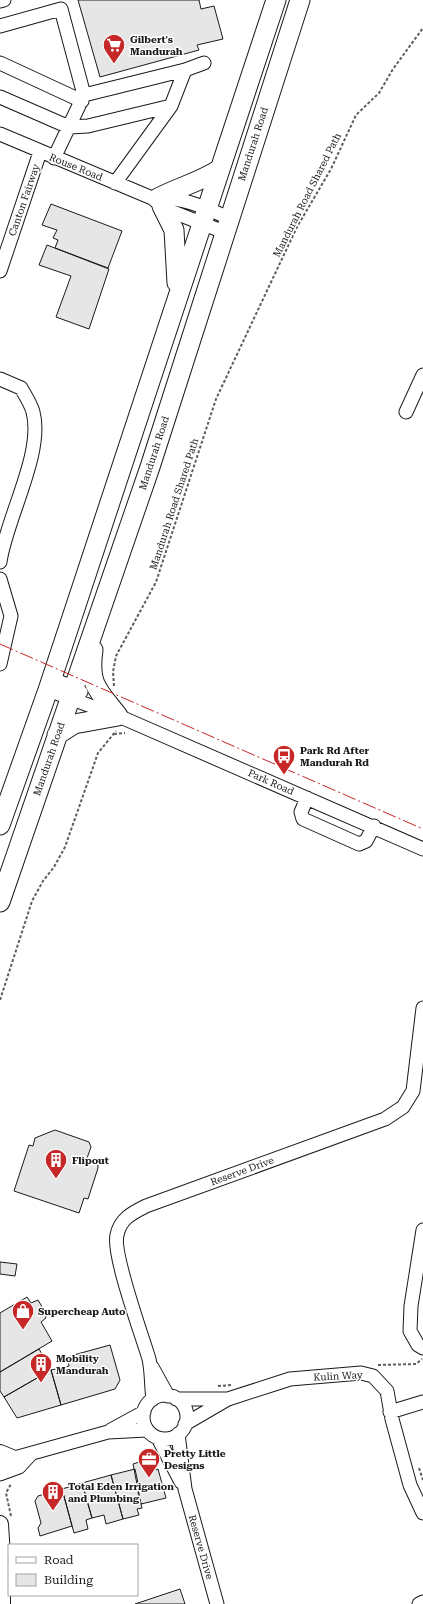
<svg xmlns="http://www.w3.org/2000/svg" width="423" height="1604" font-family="'Roboto Serif',serif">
  <rect width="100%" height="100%" fill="#fff"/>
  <path fill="#e6e6e6" stroke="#1a1a1a" d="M78,0H199L201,9L214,6L223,39L197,45L199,50L100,77Z
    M51,204L122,231L108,268L55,248L58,240L53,238L57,230L42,225Z
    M47,245L109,269L89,329L56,317L71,276L39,265Z
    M55,1130L89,1142L91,1147L86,1161L98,1165V1168L88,1199L84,1198L79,1213L14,1191L29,1145L33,1146L35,1138Z
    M0,1262L17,1264L15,1276L0,1274Z
    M27,1297L31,1303L38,1300L44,1310L46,1318L41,1322L52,1341L0,1372V1313Z
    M110,1345L120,1380L115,1389L61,1405L51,1370L69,1366L68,1360L70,1356Z
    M39,1349L51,1370L4,1397L0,1391V1372Z
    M51,1370L61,1405L17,1418L4,1397Z
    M152,1458L156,1470L158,1469L166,1498L141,1504L133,1464Z
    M135,1469L139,1488H137L142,1508L137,1509L139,1515L123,1519L111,1475Z
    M111,1475L123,1519L106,1524L104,1515L92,1518L82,1483Z
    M82,1483L92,1518L86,1520L88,1529L74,1533L62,1489Z
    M62,1489L72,1526L40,1536L38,1528L41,1523L35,1501L38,1496Z
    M180,1589L185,1604H135Z"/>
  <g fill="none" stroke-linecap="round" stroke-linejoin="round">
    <g stroke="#1a1a1a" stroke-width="15">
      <path id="minor" d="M0,1L4,0
        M0,26L61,9L84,95L54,158
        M0,63L82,101
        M185,70L204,63
        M0,97L69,127L88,126L171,106L185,70L84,95
        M0,134L152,198L168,210L224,232
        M115,183L171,106
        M160,198C183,197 208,209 229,218
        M0,271L40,152
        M0,379L21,388C25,395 31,404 33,412C44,453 6,519 0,562
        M406,412L423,375
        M0,579L11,616L0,664
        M52,679L74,687L81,692
        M48,690L123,718L423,849
        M307,798L301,812L303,819L359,844L366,841L374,826
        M423,1230L411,1306L410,1331L418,1345L423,1348
        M152,1367L168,1396
        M143 1417a22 22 0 1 1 44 0a22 22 0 1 1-44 0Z
        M153,1399C151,1386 152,1372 149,1359C142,1335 112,1254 117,1235C120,1219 132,1213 146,1206L385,1119L403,1107L413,1091L423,1008
        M176,1399H228
        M390,1412L423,1402
        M185,1424L228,1399L290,1379L361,1373L373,1376L387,1391L392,1419L410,1485L423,1513
        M111,1430L144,1412
        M178,1434L185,1489L217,1604
        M158,1438L181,1482
        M0,1462L108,1432L147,1430
        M0,1474L19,1467L31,1454
        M419,1604L423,1602"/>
    </g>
    <g stroke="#1a1a1a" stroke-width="18">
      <path id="major" d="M0,1453L12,1458
        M0,1524L2,1556V1604"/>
    </g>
    <g stroke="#1a1a1a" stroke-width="21">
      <path id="highway" d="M158,198C179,187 200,182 220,169
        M162,206L174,230L177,283
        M57,735L74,724L118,716C98,690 88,685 93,650
        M0,825L48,690L276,0
        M0,902L150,467L300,0"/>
    </g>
    <path stroke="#5f5f5f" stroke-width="2" stroke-dasharray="3 2" stroke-linecap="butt" d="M114,686L113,672L116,656L156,582L216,399L297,227L331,169L356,115L379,93L393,69L423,28
      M114,734L125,733
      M0,1000L32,901L43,881L54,867L65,847L98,753L116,731
      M378,1365L416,1364L422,1359
      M218,1386L232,1385
      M419,1468L423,1480
      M11,1516L6,1493L11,1484"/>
    <use href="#minor" stroke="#fff" stroke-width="13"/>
    <use href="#major" stroke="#fff" stroke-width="16"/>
    <use href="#highway" stroke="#fff" stroke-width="19"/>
    <path stroke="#c62828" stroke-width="1" stroke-dasharray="14 3 2 3" stroke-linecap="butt" d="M0,644L423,829"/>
  </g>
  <defs>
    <g id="supermarket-pin" transform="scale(1.15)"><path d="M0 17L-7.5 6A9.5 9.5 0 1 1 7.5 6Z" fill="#c62828" stroke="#fff"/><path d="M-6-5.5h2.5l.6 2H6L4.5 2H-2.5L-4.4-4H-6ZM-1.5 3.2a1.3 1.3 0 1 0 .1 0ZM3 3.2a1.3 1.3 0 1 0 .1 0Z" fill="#fff"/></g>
    <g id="bus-pin" transform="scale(1.15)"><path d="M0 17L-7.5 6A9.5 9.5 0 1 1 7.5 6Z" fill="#c62828" stroke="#fff"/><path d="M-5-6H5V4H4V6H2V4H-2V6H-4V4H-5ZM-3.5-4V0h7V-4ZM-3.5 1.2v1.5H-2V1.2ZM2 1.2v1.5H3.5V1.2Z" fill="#fff"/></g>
    <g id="building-pin" transform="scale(1.15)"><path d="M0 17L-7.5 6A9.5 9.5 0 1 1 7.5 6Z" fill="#c62828" stroke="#fff"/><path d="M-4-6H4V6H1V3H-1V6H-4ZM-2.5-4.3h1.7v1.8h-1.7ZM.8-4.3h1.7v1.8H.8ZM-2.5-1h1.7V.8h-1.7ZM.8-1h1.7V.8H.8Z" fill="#fff"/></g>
    <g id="shop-pin" transform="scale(1.15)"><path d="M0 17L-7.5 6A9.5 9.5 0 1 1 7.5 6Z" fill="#c62828" stroke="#fff"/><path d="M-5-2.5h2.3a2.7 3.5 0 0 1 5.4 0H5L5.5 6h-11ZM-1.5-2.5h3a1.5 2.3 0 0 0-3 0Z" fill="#fff"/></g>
    <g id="office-pin" transform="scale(1.15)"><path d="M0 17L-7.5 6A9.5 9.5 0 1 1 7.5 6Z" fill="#c62828" stroke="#fff"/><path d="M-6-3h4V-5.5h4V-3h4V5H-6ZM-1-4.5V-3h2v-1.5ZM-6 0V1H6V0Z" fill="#fff"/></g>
  </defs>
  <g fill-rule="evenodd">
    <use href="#supermarket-pin" x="114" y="45"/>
    <use href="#bus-pin" x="284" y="756"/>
    <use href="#building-pin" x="56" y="1160"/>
    <use href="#shop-pin" x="23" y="1311"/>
    <use href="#building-pin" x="41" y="1364"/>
    <use href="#office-pin" x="149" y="1459"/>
    <use href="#building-pin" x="53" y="1492"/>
  </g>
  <g text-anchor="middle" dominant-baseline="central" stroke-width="3" stroke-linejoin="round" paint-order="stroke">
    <g font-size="10" font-weight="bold" fill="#1a1a1a" stroke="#fff" text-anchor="start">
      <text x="130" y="39">Gilbert's<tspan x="130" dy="12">Mandurah</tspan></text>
      <text x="300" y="750">Park Rd After<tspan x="300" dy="12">Mandurah Rd</tspan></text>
      <text x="72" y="1160">Flipout</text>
      <text x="38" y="1311">Supercheap Auto</text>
      <text x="56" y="1358">Mobility<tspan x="56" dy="12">Mandurah</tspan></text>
      <text x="164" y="1453">Pretty Little<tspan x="164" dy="12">Designs</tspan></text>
      <text x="68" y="1486">Total Eden Irrigation<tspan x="68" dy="12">and Plumbing</tspan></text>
    </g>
    <g font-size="10" fill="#1a1a1a" stroke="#fff">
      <text transform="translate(253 144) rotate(-72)">Mandurah Road</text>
      <text transform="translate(76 167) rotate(22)">Rouse Road</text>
      <text transform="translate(307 195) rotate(-63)">Mandurah Road Shared Path</text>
      <text transform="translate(24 200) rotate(-71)">Canton Fairway</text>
      <text transform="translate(154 453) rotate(-72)">Mandurah Road</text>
      <text transform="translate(174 504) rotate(-72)">Mandurah Road Shared Path</text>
      <text transform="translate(49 759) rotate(-71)">Mandurah Road</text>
      <text transform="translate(271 782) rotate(24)">Park Road</text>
      <text transform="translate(242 1171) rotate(-20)">Reserve Drive</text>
      <text transform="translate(338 1376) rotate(-3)">Kulin Way</text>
      <text transform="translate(201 1547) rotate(74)">Reserve Drive</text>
    </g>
  </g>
  <rect x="8" y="1544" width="130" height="52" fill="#ffffff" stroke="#a3a3a3"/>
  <rect x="16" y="1557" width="20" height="6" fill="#ffffff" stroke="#a3a3a3"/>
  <text x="44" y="1564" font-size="12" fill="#1a1a1a">Road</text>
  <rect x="16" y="1574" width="20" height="12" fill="#e6e6e6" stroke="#a3a3a3"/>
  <text x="44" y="1584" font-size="12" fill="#1a1a1a">Building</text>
</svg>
